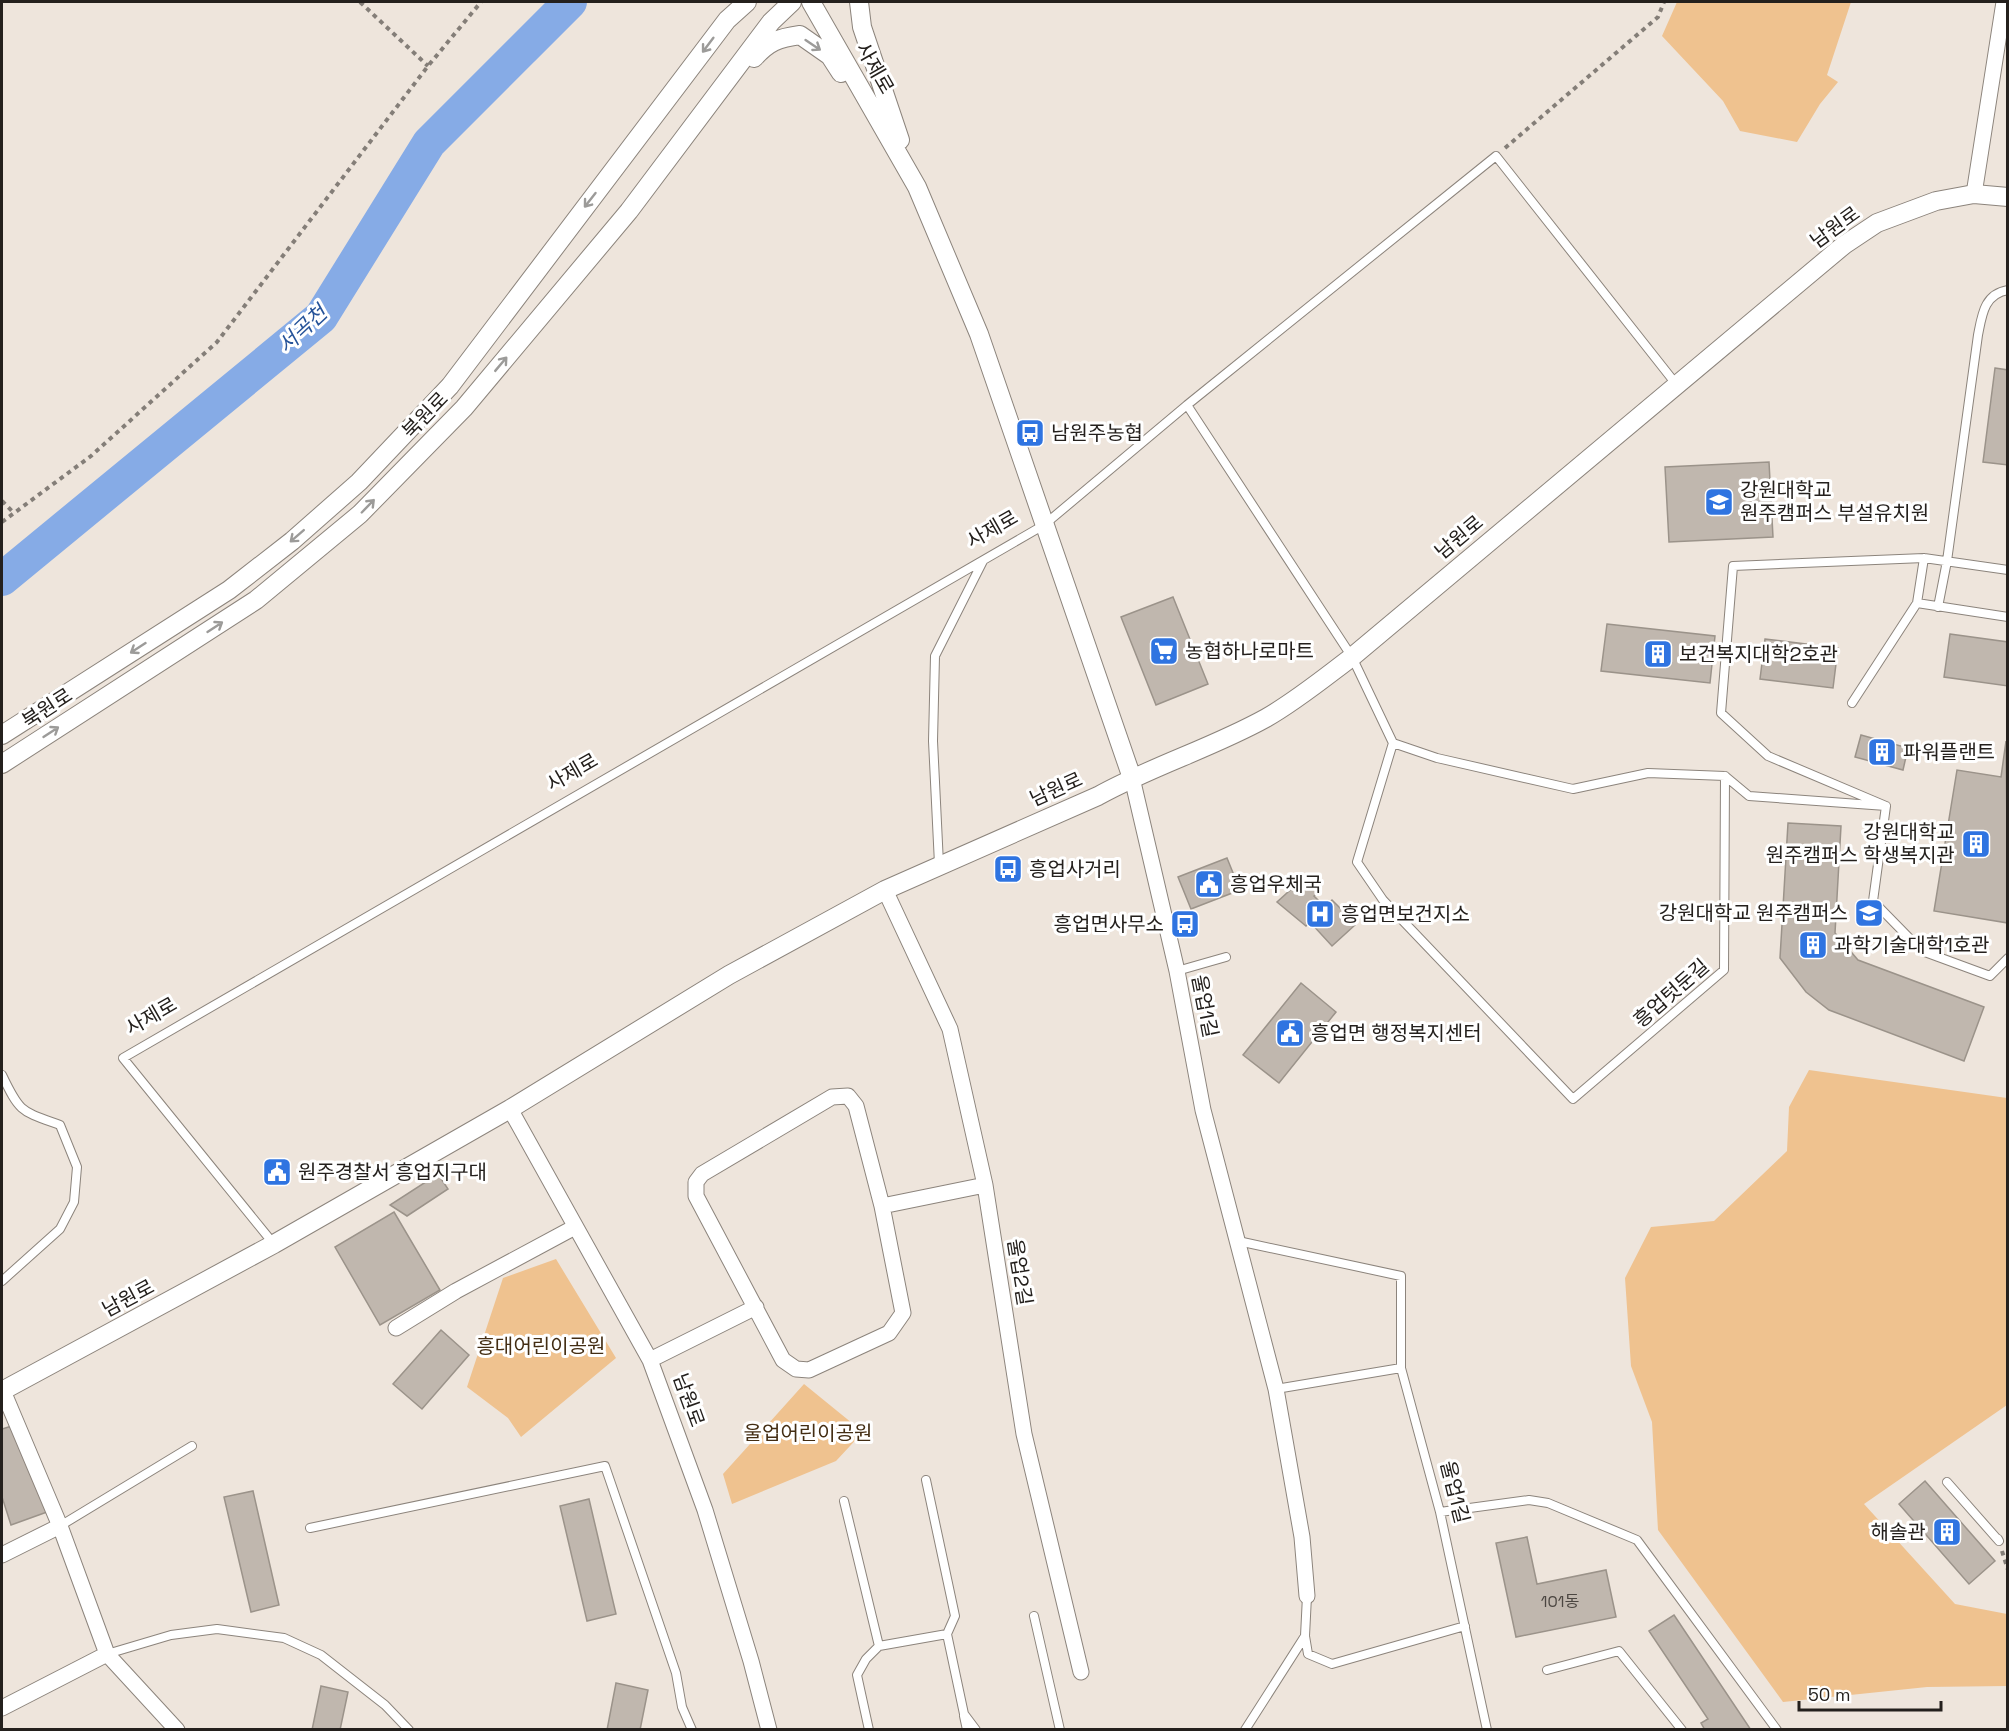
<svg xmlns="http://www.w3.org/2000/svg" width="2009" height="1731" font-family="'Space Grotesk','Noto Sans KR',sans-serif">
  <rect width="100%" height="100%" fill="#eee5dc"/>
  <path fill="#efc28f" d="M1677,2H1851L1827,75L1838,82L1820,104L1797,142L1740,131L1723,101L1662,36Z
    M1809,1070L2007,1098V1405L1864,1504L1955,1604L2007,1614V1686L1927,1687L1783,1702L1658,1530L1652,1422L1631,1366L1625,1278L1651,1227L1714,1221L1787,1151L1789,1107Z
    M556,1259L616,1358L521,1437L508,1418L467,1387L503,1278Z
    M804,1384L863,1432L836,1461L732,1504L723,1474Z"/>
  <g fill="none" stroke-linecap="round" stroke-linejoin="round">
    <path stroke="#86abe6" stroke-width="34" d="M2,579L321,317L429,143L570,2"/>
  </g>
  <path fill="#c0b7ae" stroke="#9b938a" stroke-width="1.5" d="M1995,368L2008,370V465L1983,462Z
    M1769,462L1773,537L1669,542L1665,467Z
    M1173,597L1208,684L1156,705L1121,617Z
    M1607,624L1715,636L1710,683L1601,671Z
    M1950,634L2008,642V686L1944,677Z
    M1765,639L1838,648L1833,688L1760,679Z
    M1861,735L1908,748L1903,770L1855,757Z
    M2006,741L2008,923L1934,911L1957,770L2001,777Z
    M1788,823L1841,826L1835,933L1858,960L1984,1007L1964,1061L1829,1010L1806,992L1780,958Z
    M1227,858L1240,890L1191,909L1178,877Z
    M1309,882L1319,892L1314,896L1325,907L1332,900L1341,909L1343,907L1350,913L1347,916L1355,925L1332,946L1310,922L1306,926L1277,902L1298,883L1303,888Z
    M1301,983L1336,1012L1279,1083L1243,1055Z
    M438,1174L448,1189L407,1216L390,1205Z
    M394,1212L440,1290L380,1325L335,1247Z
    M441,1330L469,1355L422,1409L393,1384Z
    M15,1425L47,1512L11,1525L2,1497V1429Z
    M1925,1481L1995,1561L1969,1584L1899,1504Z
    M253,1491L279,1605L251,1612L224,1497Z
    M589,1499L616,1614L587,1621L560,1506Z
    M1527,1537L1537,1584L1606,1570L1616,1617L1516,1637L1496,1543Z
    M1674,1615L1751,1730H1705L1701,1723L1708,1719L1649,1631Z
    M616,1683L648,1690L640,1730H607Z
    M321,1686L348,1692L340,1730H312Z"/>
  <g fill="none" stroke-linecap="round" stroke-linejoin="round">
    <g stroke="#8c847c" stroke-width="10">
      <path id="service" d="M1187,405L1496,156L1676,384
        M1917,603L2008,617
        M1938,607L1947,561L1978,335C1982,315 1984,294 2008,290
        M1852,703L1917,603L1924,558
        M1393,743L1357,862L1383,900L1573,1099L1724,970L1725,776
        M1725,776L1749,796L1886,806L1873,901L1922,951L1990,976L2008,958
        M1886,806L1768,756L1721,713L1733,566L1924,558L2008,570
        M939,864L933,741L935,656L983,561
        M1177,971L1226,957
        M2,1075C20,1113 21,1111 60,1125L77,1167L74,1202L60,1229L2,1281
        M1238,1241L1401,1276V1368
        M273,1243L123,1058L1044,525L1187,405L1352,657L1393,743L1437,758L1573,789L1648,773L1725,776
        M1276,1389L1401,1368L1440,1512L1487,1730
        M926,1480L955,1616L947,1634L964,1714L976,1730
        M1947,1482L1999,1541L1998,1539
        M844,1501L879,1646
        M1440,1512L1529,1500L1548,1503L1637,1540L1777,1730
        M60,1526L192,1446
        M310,1528L605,1466L676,1673L682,1707L692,1730
        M1307,1596L1305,1636L1308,1654L1332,1664L1465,1626
        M1034,1616L1060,1730
        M107,1654L171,1635L217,1629L284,1638L321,1655L385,1705L409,1730
        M1547,1670L1619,1651L1682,1730
        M964,1716L967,1730
        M869,1730L857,1675L866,1659L879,1646L947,1634
        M1245,1730L1305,1636"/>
    </g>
    <g stroke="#8c847c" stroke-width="17">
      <path id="minor" d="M1974,194L2004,2
        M1132,778L1177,971L1203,1110L1276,1389L1302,1537L1307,1596
        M885,890L950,1029L985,1185L1024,1434L1081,1672
        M848,1096L856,1106L882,1206L903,1313L889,1333L809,1370L796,1369L783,1360L696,1196V1182L702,1174L832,1097Z
        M510,1109L650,1360L705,1510L751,1661L769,1730
        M882,1206L985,1185
        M396,1328L456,1291L575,1227
        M650,1360L756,1307
        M3,1391L60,1526L107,1654L177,1730
        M2,1555L60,1526
        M2,1708L107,1654"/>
    </g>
    <g stroke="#8c847c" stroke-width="20">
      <path id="tertiary" d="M811,2L917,187L979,334L1132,778
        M859,2L862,27L900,140
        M754,58C768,42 778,38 800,35L830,56L841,73
        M2,735L229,590L292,541L359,482L450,386L727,20L747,2
        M2,764L256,600L360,514L464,408L629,211L771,22L792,2
        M2,1391L274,1244L510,1109L729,975L885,890L1098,796C1152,766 1212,748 1266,718C1296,701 1324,678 1352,657L1844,245L1877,223L1936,201L1974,194L2008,197"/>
    </g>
    <path stroke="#847e78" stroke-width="4" stroke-dasharray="4.5 4.5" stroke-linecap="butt" d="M360,2L428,66
      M1505,148L1658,17L1664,2
      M2,501L14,513
      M2,522L91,456L217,342L428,66L481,2
      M2002,1551L2008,1570"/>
    <use href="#service" stroke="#fff" stroke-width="8"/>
    <use href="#minor" stroke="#fff" stroke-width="15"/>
    <use href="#tertiary" stroke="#fff" stroke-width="18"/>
  </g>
  <defs><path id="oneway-shaft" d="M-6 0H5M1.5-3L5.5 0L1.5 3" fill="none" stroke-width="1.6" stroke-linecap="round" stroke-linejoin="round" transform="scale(1.5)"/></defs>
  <g stroke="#9c9b99">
    <use href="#oneway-shaft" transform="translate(708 45) rotate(127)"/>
    <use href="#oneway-shaft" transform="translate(813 45) rotate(34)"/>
    <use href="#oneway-shaft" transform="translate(590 200) rotate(128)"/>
    <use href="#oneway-shaft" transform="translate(501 364) rotate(-50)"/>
    <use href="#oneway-shaft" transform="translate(368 506) rotate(-46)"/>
    <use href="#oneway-shaft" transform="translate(297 536) rotate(139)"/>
    <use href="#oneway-shaft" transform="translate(215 627) rotate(-33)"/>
    <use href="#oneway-shaft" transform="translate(138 648) rotate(147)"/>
    <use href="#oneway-shaft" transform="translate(51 732) rotate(-33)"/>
  </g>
  <defs>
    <g id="bus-square" transform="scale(1.5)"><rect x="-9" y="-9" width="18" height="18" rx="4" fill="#2f74e1" stroke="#fff"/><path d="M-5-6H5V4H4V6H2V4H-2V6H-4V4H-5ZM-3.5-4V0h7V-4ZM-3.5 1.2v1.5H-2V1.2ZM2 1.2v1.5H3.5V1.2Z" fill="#fff"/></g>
    <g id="school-square" transform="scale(1.5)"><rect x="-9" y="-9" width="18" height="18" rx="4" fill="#2f74e1" stroke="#fff"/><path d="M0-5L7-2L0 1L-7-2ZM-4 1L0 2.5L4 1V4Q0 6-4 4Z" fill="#fff"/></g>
    <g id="supermarket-square" transform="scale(1.5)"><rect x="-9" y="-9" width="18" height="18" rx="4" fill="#2f74e1" stroke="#fff"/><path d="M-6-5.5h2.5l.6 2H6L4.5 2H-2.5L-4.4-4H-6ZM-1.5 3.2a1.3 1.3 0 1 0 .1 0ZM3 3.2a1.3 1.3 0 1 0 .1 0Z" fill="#fff"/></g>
    <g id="building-square" transform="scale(1.5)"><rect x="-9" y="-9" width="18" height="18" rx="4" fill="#2f74e1" stroke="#fff"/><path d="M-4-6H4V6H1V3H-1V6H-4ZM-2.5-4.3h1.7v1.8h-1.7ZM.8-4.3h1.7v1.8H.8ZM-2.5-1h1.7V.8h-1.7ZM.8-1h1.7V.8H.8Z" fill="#fff"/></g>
    <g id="civic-square" transform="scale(1.5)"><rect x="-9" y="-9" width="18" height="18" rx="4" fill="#2f74e1" stroke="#fff"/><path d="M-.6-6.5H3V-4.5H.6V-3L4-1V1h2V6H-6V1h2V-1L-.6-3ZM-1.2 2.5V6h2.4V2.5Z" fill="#fff"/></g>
    <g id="university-square" transform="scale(1.5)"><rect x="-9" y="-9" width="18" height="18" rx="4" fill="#2f74e1" stroke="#fff"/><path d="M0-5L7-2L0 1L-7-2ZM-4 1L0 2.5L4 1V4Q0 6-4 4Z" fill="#fff"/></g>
    <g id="hospital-square" transform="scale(1.5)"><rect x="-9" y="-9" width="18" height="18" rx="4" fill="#2f74e1" stroke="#fff"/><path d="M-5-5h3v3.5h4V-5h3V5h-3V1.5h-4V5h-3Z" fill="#fff"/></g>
  </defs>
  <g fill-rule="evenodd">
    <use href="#bus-square" x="1030" y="433"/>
    <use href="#school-square" x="1719" y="502"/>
    <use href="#supermarket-square" x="1164" y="651"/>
    <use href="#building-square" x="1658" y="654"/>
    <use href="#building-square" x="1882" y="752"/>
    <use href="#building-square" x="1976" y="844"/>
    <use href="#bus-square" x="1008" y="869"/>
    <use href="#civic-square" x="1209" y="884"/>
    <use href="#university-square" x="1869" y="913"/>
    <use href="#hospital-square" x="1320" y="914"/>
    <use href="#bus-square" x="1185" y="924"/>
    <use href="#building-square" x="1813" y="945"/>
    <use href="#civic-square" x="1290" y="1033"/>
    <use href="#civic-square" x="277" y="1172"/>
    <use href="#building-square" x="1947" y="1532"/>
  </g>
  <g text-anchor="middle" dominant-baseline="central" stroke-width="6" stroke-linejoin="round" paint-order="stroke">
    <g font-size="16" fill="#4b4641">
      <text x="1560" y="1601">101동</text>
    </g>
    <g font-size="20" fill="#24201d" stroke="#fff">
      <text transform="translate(875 68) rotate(60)">사제로</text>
      <text transform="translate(1835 227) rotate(-36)">남원로</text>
      <text transform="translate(425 415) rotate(-46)">북원로</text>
      <text transform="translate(992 529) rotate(-30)">사제로</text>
      <text transform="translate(1459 537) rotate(-40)">남원로</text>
      <text transform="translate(47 708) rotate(-33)">북원로</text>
      <text transform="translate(572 772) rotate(-30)">사제로</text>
      <text transform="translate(1056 789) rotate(-24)">남원로</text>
      <text transform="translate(1671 993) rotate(-41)">흥업텃둔길</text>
      <text transform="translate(1205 1006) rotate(79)">울업1길</text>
      <text transform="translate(151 1016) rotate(-30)">사제로</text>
      <text transform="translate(1020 1272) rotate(81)">울업2길</text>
      <text transform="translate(128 1298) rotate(-28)">남원로</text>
      <text transform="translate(689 1400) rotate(70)">남원로</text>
      <text transform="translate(1455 1492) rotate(76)">울업1길</text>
    </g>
    <g font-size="20" fill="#24201d" stroke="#fff" text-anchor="start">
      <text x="1051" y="433">남원주농협</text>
      <text x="1740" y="490">강원대학교<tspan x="1740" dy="23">원주캠퍼스 부설유치원</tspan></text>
      <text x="1185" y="651">농협하나로마트</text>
      <text x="1679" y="654">보건복지대학2호관</text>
      <text x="1903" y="752">파워플랜트</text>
      <text x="1955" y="832" text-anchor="end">강원대학교<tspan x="1955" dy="23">원주캠퍼스 학생복지관</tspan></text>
      <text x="1029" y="869">흥업사거리</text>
      <text x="1230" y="884">흥업우체국</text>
      <text x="1848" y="913" text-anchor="end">강원대학교 원주캠퍼스</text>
      <text x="1341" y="914">흥업면보건지소</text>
      <text x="1164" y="924" text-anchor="end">흥업면사무소</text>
      <text x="1834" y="945">과학기술대학1호관</text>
      <text x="1311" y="1033">흥업면 행정복지센터</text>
      <text x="298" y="1172">원주경찰서 흥업지구대</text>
      <text x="1926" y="1532" text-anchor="end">해솔관</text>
    </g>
    <g font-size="20" fill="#432d13" stroke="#fff">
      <text x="541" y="1346">흥대어린이공원</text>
      <text x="808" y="1433">울업어린이공원</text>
    </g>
    <g font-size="21" font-style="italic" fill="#265399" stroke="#fff">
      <text transform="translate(302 329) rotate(-43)">서곡천</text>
    </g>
  </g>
  <rect width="2009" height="1731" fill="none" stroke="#24201d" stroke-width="6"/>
  <path d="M1799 1701v9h142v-9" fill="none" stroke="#24201d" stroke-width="3"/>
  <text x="1808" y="1701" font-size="18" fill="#24201d" stroke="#ffffff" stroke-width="4.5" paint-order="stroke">50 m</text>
</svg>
